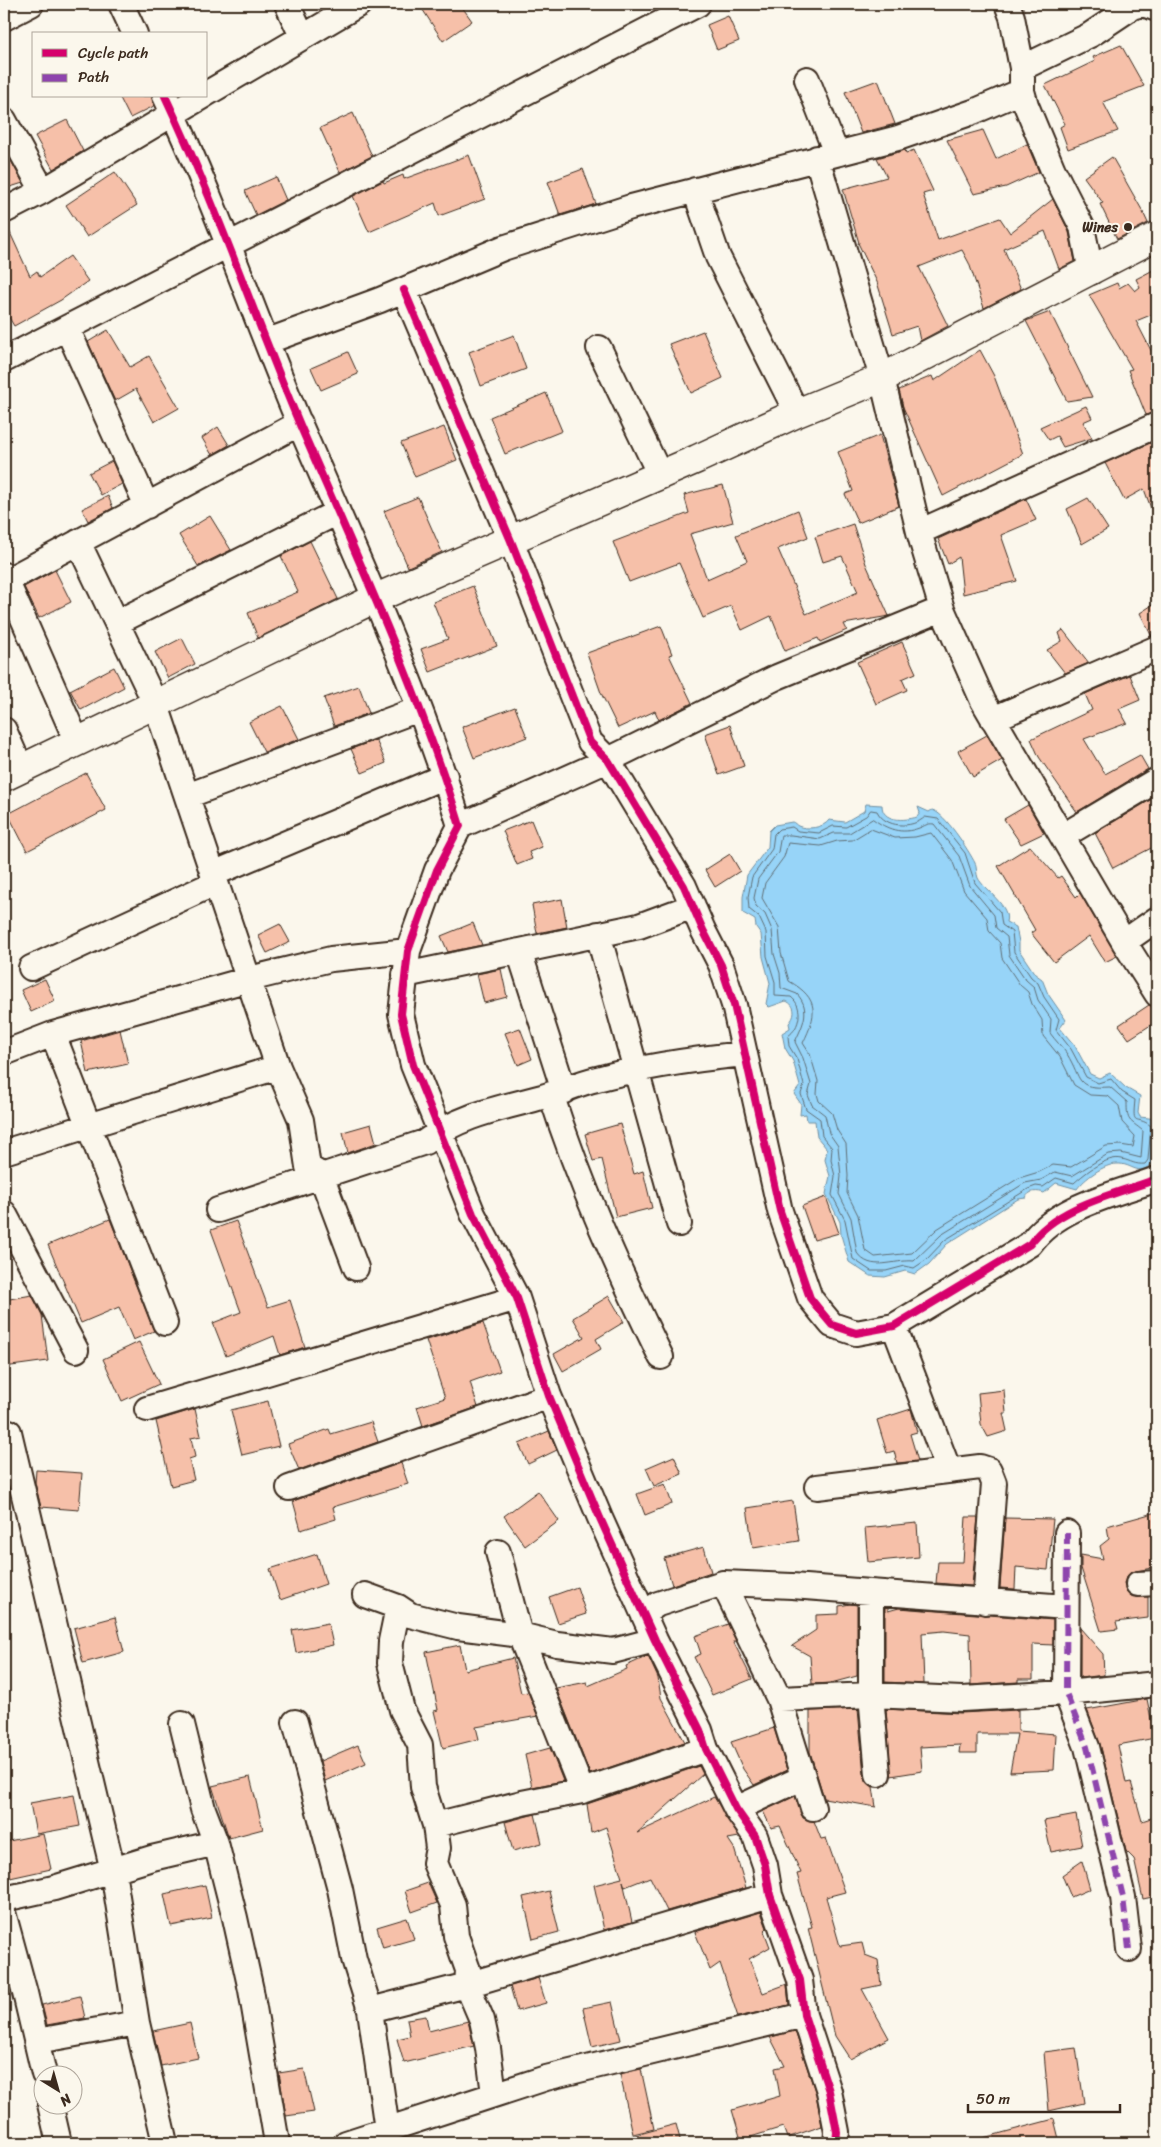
<svg xmlns="http://www.w3.org/2000/svg" width="1161" height="2147" font-family="Sriracha,sans-serif">
  <rect width="100%" height="100%" fill="#fbf7ec"/>
  <filter id="ink" filterUnits="userSpaceOnUse"><feTurbulence type="fractalNoise" baseFrequency=".02" numOctaves="2"/><feDisplacementMap in="SourceGraphic" scale="10" xChannelSelector="R" yChannelSelector="G"/><feConvolveMatrix kernelMatrix="1 2 1 2 8 2 1 2 1" color-interpolation-filters="sRGB"/></filter>
  <g filter="url(#ink)">
    <path fill="#97d4f8" stroke="#7290a1" d="M866,804L882,805C882,822 904,821 917,817L920,813L918,807L929,812L932,810C944,812 969,851 975,863C977,868 976,873 978,878C985,891 1011,906 1006,922L1016,927L1019,942V950L1035,974L1042,979L1048,994L1066,1020L1060,1028L1075,1046L1090,1074L1099,1078L1110,1073L1126,1088L1140,1096L1138,1113L1140,1117L1157,1119L1154,1134L1153,1163C1137,1178 1133,1163 1117,1164C1104,1164 1084,1179 1077,1189L1056,1183L1044,1193C1039,1191 1028,1190 1026,1198L1018,1199L947,1244L929,1264L915,1274L905,1271L885,1277L870,1276L849,1262L841,1235L840,1222L826,1194L830,1176L825,1160L827,1149L817,1137L815,1121H807L806,1114L800,1115L801,1104L794,1094L800,1086L793,1061L785,1048L782,1033L790,1028L789,1023C796,1016 796,1005 786,1001L769,1007L766,1004L770,983L763,957L761,934L756,927L755,920L743,913V897L747,875L768,847L769,831L775,825L792,822C794,822 796,825 798,826C806,830 824,828 829,820L845,822L864,811Z"/>
    <g fill="none" stroke-linecap="round" stroke-linejoin="round">
      <path stroke="#606e75" stroke-width="1" d="M871,810L877,811C885,828 912,829 925,817L938,819L965,853L975,883L1000,912L1002,925L1012,932L1014,952L1031,977L1038,983L1044,997L1059,1019L1056,1030L1071,1049L1086,1077L1098,1083L1111,1079L1122,1092L1135,1100C1132,1129 1136,1114 1151,1126L1148,1160L1145,1164C1135,1165 1131,1161 1122,1159C1107,1155 1085,1173 1074,1183L1056,1178L1043,1187L1036,1186L1028,1189L945,1240L926,1260L914,1268L905,1266L886,1271H871L853,1259L845,1220L832,1195L835,1176L831,1160L832,1148L822,1136L820,1119L806,1109L801,1094L804,1085L797,1059L789,1046L788,1036C800,1028 804,1007 791,997L775,996V982L767,956L766,932L759,917L749,909L748,897L752,877L772,849L774,834L779,829L792,827L798,831L819,833L833,826L846,827L866,816Z
        M873,819C887,829 901,835 919,828C925,826 927,823 934,824L959,856L970,886L994,915L996,928L1007,937L1009,955L1026,980L1034,987L1038,1000L1051,1019L1050,1033C1055,1040 1062,1047 1067,1054C1083,1080 1074,1089 1110,1087L1127,1102C1127,1123 1129,1119 1143,1131L1141,1158L1121,1153L1108,1154L1072,1176L1055,1172L1041,1180L1025,1183L941,1235L914,1261C894,1259 871,1273 857,1253L851,1218L839,1194L841,1176L838,1146L829,1133L825,1115L812,1105L808,1095L811,1084L803,1058L795,1042C802,1026 812,1010 797,994L781,988L780,973L774,954L772,930L765,914L756,906L754,898L758,879L778,852L781,835H791L820,839L834,833H849Z
        M871,829L895,838L915,837L931,833L952,860L964,891L987,918L989,931L1000,943L1002,958L1020,985L1028,992L1032,1004L1042,1020L1043,1036L1060,1057L1074,1085L1090,1095L1108,1096L1119,1106L1122,1122L1135,1136L1133,1147L1120,1145L1106,1146L1071,1167L1053,1165L1039,1172L1019,1178L937,1229L912,1253L875,1257L865,1250L858,1215L847,1193L848,1176L846,1144L837,1130L832,1113L819,1101L817,1094L818,1081L810,1054L803,1043C817,1014 820,999 789,981L781,953L779,927L762,898L765,883L784,857L788,843L821,846L837,841L852,840Z"/>
    </g>
    <path fill="#f6c0a9" stroke="#3b2a1e" d="M419,4H460L472,21L443,41Z
      M728,16L739,41L717,50L707,25Z
      M1121,45L1144,86L1103,102L1118,131L1068,149L1060,127L1065,124L1045,85L1095,61L1093,57Z
      M878,80L895,124L861,133L845,92Z
      M119,96H152L154,106L130,118Z
      M353,113L372,156L340,172L320,128Z
      M67,120L83,151L53,169L35,136Z
      M983,130L996,159L1027,144L1039,172L1006,187L974,194L947,140Z
      M4,148L23,183L4,189Z
      M905,150L906,153L914,150L933,191L923,194L938,240L1000,218L1010,233L1053,199L1069,232L1075,261L1059,269L1045,231L1004,249L1021,289L984,308L969,263L962,250L919,267L948,326L920,341L917,326L893,334L877,282L858,243H859L843,189L887,177L877,158Z
      M469,155L485,199L439,216L435,203L369,232L353,196L383,181L384,183L403,175L404,179Z
      M1112,157L1142,210L1148,223L1117,239L1100,204L1103,203L1084,177Z
      M583,169L596,204L560,215L548,182Z
      M115,172L137,205L87,237L66,205Z
      M276,177L286,200L256,215L245,191Z
      M6,224L30,276L37,271L40,277L70,256L88,281L61,300L14,326L4,309V225Z
      M1157,268V323L1153,314L1136,321L1157,362V411L1146,415L1128,370L1132,369L1089,295L1117,283L1119,288L1128,283L1135,291L1140,287L1136,279Z
      M1050,312L1092,397L1067,401L1026,321Z
      M108,330L130,367L149,356L179,408L154,422L136,389L115,401L88,342Z
      M703,331L723,378L691,393L669,344Z
      M514,335L526,369L481,386L469,352Z
      M980,350L994,376L1023,454L943,496L903,407L899,390L932,376L934,381Z
      M348,352L358,374L321,390L311,368Z
      M546,393L562,431L505,454L490,417Z
      M1086,406L1092,418L1083,422L1092,438L1063,447L1057,436L1049,440L1040,427Z
      M218,427L229,445L212,455L202,438Z
      M444,427L457,460L415,477L401,443Z
      M880,435L899,506L858,523L845,494L853,491L838,452Z
      M1157,440V474L1152,511L1144,489L1124,500L1105,463Z
      M112,461L122,484L101,495L89,473Z
      M723,485L733,522L690,534L707,579L747,561L736,535L798,510L808,537L778,549L806,614L858,592L842,556L823,562L815,537L853,524L866,564L889,616L844,624L847,630L820,642L818,638L785,651L771,616L742,630L731,606L703,618L679,563L629,582L613,542L689,513L684,495Z
      M108,496L113,508L88,521L82,509Z
      M418,497L442,552L408,567L384,511Z
      M1088,498L1108,529L1082,544L1067,509Z
      M1026,499L1036,520L1001,535L1017,581L963,594L959,557L948,564L938,539Z
      M210,516L231,550L198,566L179,535Z
      M310,541L338,599L258,638L248,613L298,592L281,556Z
      M55,570L71,602L39,618L24,587Z
      M473,586L497,646L430,672L421,649L448,639L433,602Z
      M1157,602V634L1151,635L1140,613Z
      M661,626L672,654L669,655L692,703L659,720L655,711L618,728L601,693L587,653Z
      M1063,630L1089,663L1065,673L1047,650L1062,641L1059,633Z
      M182,638L195,664L168,678L155,652Z
      M902,642L916,673L902,679L907,690L876,704L857,662Z
      M114,667L124,687L81,710L70,690Z
      M1130,675L1140,700L1119,709L1127,723L1084,739L1105,774L1140,755L1148,769L1077,812L1039,757L1031,739L1092,710L1085,694Z
      M359,686L369,713L334,726L324,698Z
      M282,706L299,739L264,752L249,722Z
      M515,707L527,737L474,758L462,727Z
      M730,725L744,766L719,775L705,734Z
      M987,735L1002,760L973,777L958,751Z
      M376,740L386,763L362,773L351,749Z
      M86,773L106,810L27,851L8,814Z
      M1157,796V845L1113,868L1095,833Z
      M1028,805L1044,833L1021,844L1004,819Z
      M531,820L542,847L529,852L532,859L517,865L503,831Z
      M1030,846L1058,878L1061,876L1076,897L1080,893L1117,956L1105,962L1089,936L1054,962L1031,933L1035,930L998,866Z
      M730,854L740,871L715,887L705,870Z
      M562,899L567,927L537,933L532,905Z
      M473,923L482,945L448,952L441,936Z
      M280,924L290,942L267,953L258,935Z
      M501,969L507,997L484,1003L477,974Z
      M45,979L55,1001L31,1012L21,990Z
      M1149,1005L1157,1008V1021L1129,1039L1119,1025Z
      M520,1028L532,1059L518,1065L505,1033Z
      M120,1030L128,1064L88,1073L81,1041Z
      M371,1124L376,1143L348,1153L343,1132Z
      M620,1124L634,1174L643,1171L652,1208L616,1217L602,1159L593,1161L585,1134Z
      M826,1197L839,1233L814,1240L802,1206Z
      M110,1219L154,1331L133,1340L119,1307L81,1323L48,1245Z
      M236,1221L268,1307L290,1300L305,1347L280,1355L274,1336L226,1356L213,1323L241,1312L211,1230Z
      M32,1295L42,1315L48,1361L4,1367V1300Z
      M609,1296L624,1322L596,1339L601,1349L563,1371L554,1354L584,1337L573,1318Z
      M483,1323L500,1371L470,1382L478,1407L423,1426L417,1407L445,1398L426,1340Z
      M139,1342L159,1384L122,1401L103,1359Z
      M1004,1390L1006,1413H1003L1007,1431L988,1437L981,1424L978,1393Z
      M268,1401L279,1446L242,1455L231,1410Z
      M195,1409L201,1436L191,1438L195,1457L189,1459L194,1480L171,1486L156,1421Z
      M911,1409L917,1432L910,1434L918,1461L897,1463L894,1451L887,1453L877,1420Z
      M371,1422L378,1442L299,1470L288,1444L329,1429L331,1434Z
      M549,1431L557,1450L528,1464L519,1444Z
      M674,1456L682,1474L654,1486L646,1468Z
      M401,1463L408,1484L333,1507L336,1519L301,1530L293,1501Z
      M36,1470L82,1473L79,1510L41,1507L35,1483Z
      M665,1484L672,1504L645,1515L637,1494Z
      M538,1491L559,1521L525,1546L504,1516Z
      M793,1501L799,1541L753,1548L747,1508Z
      M1157,1512V1567L1131,1572L1126,1577L1124,1584L1126,1591L1131,1596L1148,1597V1618L1116,1622L1118,1629L1101,1631L1081,1568V1555L1103,1559L1100,1546L1109,1539L1107,1526Z
      M966,1517H978L972,1586L936,1583L938,1562H963Z
      M1005,1518L1053,1519L1048,1570L1016,1567L1015,1589L1000,1588Z
      M917,1523L919,1557L868,1562L865,1528Z
      M704,1547L711,1572L672,1585L664,1558Z
      M317,1554L326,1584L280,1600L270,1569Z
      M577,1587L586,1614L558,1623L549,1597Z
      M850,1604L857,1605V1676L831,1683L812,1684L810,1656L792,1646L816,1630V1615L839,1614V1606Z
      M885,1607H888V1611L899,1608L1053,1620V1645L1033,1644V1679H1018V1682L971,1685L970,1634L944,1631L922,1633L924,1684L885,1682Z
      M115,1617L124,1652L83,1663L74,1628Z
      M328,1623L333,1645L296,1653L292,1630Z
      M728,1624L736,1641H733L752,1679L712,1695L694,1657L701,1654L695,1636Z
      M1080,1628L1103,1654L1104,1675L1080,1678Z
      M460,1645L465,1670L513,1658L521,1693L528,1692L538,1716L476,1727L479,1739L443,1748L434,1711L438,1710L426,1652Z
      M648,1656L658,1678L661,1698L685,1742L590,1774L556,1688L587,1682L588,1686L627,1669L626,1666Z
      M1147,1699L1155,1738L1118,1745L1126,1783L1131,1782L1142,1821L1157,1816V1896L1143,1899L1134,1859L1126,1851L1100,1744L1087,1710Z
      M858,1709L864,1775L867,1782L873,1787L876,1807L824,1798L810,1752V1711Z
      M886,1709L961,1713L1018,1710V1731L1056,1734L1054,1770L1010,1772L1017,1734H977V1753H959L960,1745L920,1747L922,1771L891,1776Z
      M774,1728L787,1770L754,1785L743,1769L731,1742Z
      M358,1745L366,1763L325,1781L320,1761Z
      M550,1748L563,1781L532,1787L525,1755Z
      M699,1766L703,1774L637,1833L714,1797L739,1837L728,1839L734,1848L746,1888L667,1911L650,1877L625,1887L623,1881L632,1922L604,1930L594,1885L622,1878L606,1827L591,1833L587,1804Z
      M250,1777L263,1829L229,1838L212,1786Z
      M74,1795L80,1826L36,1834L30,1803Z
      M795,1796L803,1818L814,1821L821,1839L826,1838L845,1892L826,1897L840,1946L862,1943L865,1955L878,1960L881,1985L862,1989L889,2038L850,2059L835,2036L808,1928L812,1927L797,1874L801,1873L780,1826L771,1828L763,1811Z
      M535,1814L542,1843L513,1851L505,1822Z
      M1076,1815L1082,1846L1051,1852L1044,1821Z
      M43,1834L51,1869L10,1878L4,1842Z
      M1082,1861L1090,1889L1071,1897L1062,1875Z
      M428,1883L437,1903L412,1912L405,1891Z
      M205,1885L212,1918L171,1926L164,1894Z
      M549,1891L559,1932L533,1939L523,1897Z
      M761,1912L767,1928L764,1931L770,1947L749,1959L763,1993L787,1984L789,2005L738,2017L720,1963L710,1970L695,1932Z
      M407,1918L414,1939L383,1948L377,1927Z
      M538,1978L546,2003L517,2011L510,1986Z
      M80,1996L85,2018L47,2025L42,2005Z
      M612,2002L621,2040L592,2047L583,2008Z
      M426,2016L429,2031L468,2021L474,2046L404,2063L397,2039L410,2036L407,2019Z
      M190,2023L198,2058L161,2066L153,2031Z
      M795,2031L816,2094L822,2126L787,2138L783,2127L741,2140L732,2110L780,2096L775,2068L785,2066L770,2037Z
      M1076,2048L1084,2103L1049,2111L1044,2052Z
      M304,2069L314,2112L286,2116L279,2073Z
      M641,2069L654,2129L633,2134L620,2074Z
      M1054,2119L1060,2143H984L983,2138Z
      M676,2124L681,2143H626L625,2138Z"/>
    <g fill="none" stroke-linecap="round" stroke-linejoin="round">
      <g stroke="#3b2a1e" stroke-width="28">
        <path id="street" d="M121,4L135,34
          M287,4L302,36
          M1007,4L1012,17L1022,68V91L1026,105L1053,170L1082,227L1091,272
          M4,18L31,4
          M1022,68L1090,35L1132,7L1143,4L1157,9
          M807,79L836,153
          M206,94L359,4
          M165,96C216,204 254,316 300,425C357,557 418,688 460,826L437,870L408,951L401,1014L413,1065L473,1214L517,1298L549,1396L600,1518L655,1640L700,1730L706,1749L736,1809L755,1836L765,1865L770,1895L800,1980L804,2015L829,2091L837,2132L836,2143
          M4,120L43,191
          M817,158L882,378L919,532L942,609L983,701L1124,942L1157,994
          M695,190L718,257L797,413
          M4,211L43,191L203,96
          M404,290L511,541L590,742L608,760L684,886L703,930L721,965L734,1005L780,1211L810,1298L822,1313L832,1325L856,1333L894,1326L1030,1244C1057,1206 1116,1194 1157,1179
          M67,328L147,506
          M268,341L380,300L503,248L631,207L898,138L973,112L1022,91
          M599,348L660,475
          M4,360L698,4
          M919,532L1157,425
          M78,542L156,705L278,1067L301,1120L308,1167L321,1175L356,1268
          M4,575L77,742
          M4,582L300,423
          M118,622L338,512
          M993,719L1157,648
          M4,730L21,769
          M187,796L419,709
          M460,826L608,760L777,677L942,609
          M1063,836L1157,780
          M213,874L445,776
          M598,934L679,1224
          M1124,942L1157,919
          M519,951L564,1091
          M31,968L215,883
          M405,975L639,926L693,906
          M53,1034L165,1323
          M4,1053L53,1034L249,979L331,959L408,951
          M551,1094C580,1185 619,1271 661,1357
          M4,1152L278,1067
          M218,1210L425,1142C459,1115 502,1108 542,1097C561,1092 578,1083 597,1079C645,1066 695,1059 744,1054
          M4,1213L76,1350
          M894,1326L949,1471
          M147,1409L517,1298
          M9,1432L113,1871L137,2023L165,2143
          M817,1487L980,1467L989,1470L994,1483L985,1602
          M289,1488L549,1396
          M1067,1533L1066,1693L1087,1747L1123,1897L1129,1949
          M498,1552L520,1635L582,1791
          M723,1583L779,1699L813,1808
          M1138,1584L1157,1583
          M871,1593V1695L878,1774
          M365,1595L398,1607L410,1615L458,1627L520,1635L557,1644L613,1651L655,1640
          M398,1607L391,1641L390,1663L402,1710L420,1745L423,1787L435,1825L438,1848L435,1863L453,1905L456,1936L468,1970L467,1985L482,2020L488,2048L494,2094
          M644,1613L658,1604L723,1583L792,1586L1066,1607
          M779,1699L871,1695L962,1699L1066,1693L1157,1684
          M295,1722L340,1889L354,1959L370,2010L387,2130
          M182,1724L203,1809L216,1843L235,1918L251,1990L277,2143
          M736,1809L802,1778
          M435,1825L522,1803L582,1791L706,1749
          M4,1899L54,1888L152,1858L216,1843
          M4,1916L25,1993L44,2074
          M370,2010L467,1985L770,1895
          M37,2041L137,2023
          M50,2104L59,2143
          M346,2143L546,2078L804,2015"/>
      </g>
      <g stroke="#3b2a1e" stroke-width="31">
        <path id="secondary" d="M4,777L376,598L697,459L797,413L882,378L1157,236"/>
      </g>
      <use href="#street" stroke="#fbf7ec" stroke-width="24"/>
      <use href="#secondary" stroke="#fbf7ec" stroke-width="28"/>
      <path stroke="#8e44ad" stroke-width="6" stroke-dasharray="12 6" stroke-linecap="butt" d="M1067,1533L1066,1693L1087,1747L1123,1897L1129,1949"/>
      <g stroke="#fbf7ec" stroke-width="11">
        <path id="cycleway" d="M165,96C216,204 254,316 300,425C357,557 418,688 460,826L437,870L408,951L401,1014L413,1065L473,1214L517,1298L549,1396L600,1518L655,1640L700,1730L706,1749L736,1809L755,1836L765,1865L770,1895L800,1980L804,2015L829,2091L837,2132L836,2143
          M404,290L511,541L590,742L608,760L684,886L703,930L721,965L734,1005L780,1211L810,1298L822,1313L832,1325L856,1333L894,1326L1030,1244C1057,1206 1116,1194 1157,1179"/>
      </g>
      <use href="#cycleway" stroke="#d6006c" stroke-width="8"/>
    </g>
  </g>
  <circle fill="#3b2a1e" stroke="#fbf7ec" stroke-width="2" cx="1128" cy="227" r="5"/>
  <g text-anchor="middle" dominant-baseline="central" stroke-width="4" stroke-linejoin="round" paint-order="stroke">
    <g font-size="14" font-weight="bold" fill="#3b2a1e" stroke="#fbf7ec" text-anchor="end">
      <text x="1118" y="227">Wines</text>
    </g>
  </g>
  <rect width="1161" height="2147" fill="none" stroke="#fbf7ec" stroke-width="20"/>
  <rect x="10" y="10" width="1141" height="2127" fill="none" stroke="#3b2a1e" stroke-width="2" filter="url(#ink)"/>
  <rect x="32" y="32" width="175" height="65" fill="#fbf7ec" stroke="#aea59a"/>
  <rect x="42" y="49" width="25" height="8" fill="#d6006c" stroke="#aea59a"/>
  <text x="78" y="58" font-size="15" fill="#3b2a1e">Cycle path</text>
  <rect x="42" y="74" width="25" height="8" fill="#8e44ad" stroke="#aea59a"/>
  <text x="78" y="82" font-size="15" fill="#3b2a1e">Path</text>
  <g transform="translate(58 2090) rotate(143)"><circle r="24" fill="#fbf7ec" stroke="#aea59a"/>
  <path d="M0-4L9 19L0 12L-9 19Z" fill="#3b2a1e"/>
  <text y="-8" font-size="14" font-weight="bold" text-anchor="middle" fill="#3b2a1e">N</text>
  </g>
  <path d="M968 2104v8h152v-8" fill="none" stroke="#3b2a1e" stroke-width="2.5"/>
  <text x="976" y="2104" font-size="15" fill="#3b2a1e" stroke="#fbf7ec" stroke-width="4" paint-order="stroke">50 m</text>
</svg>
